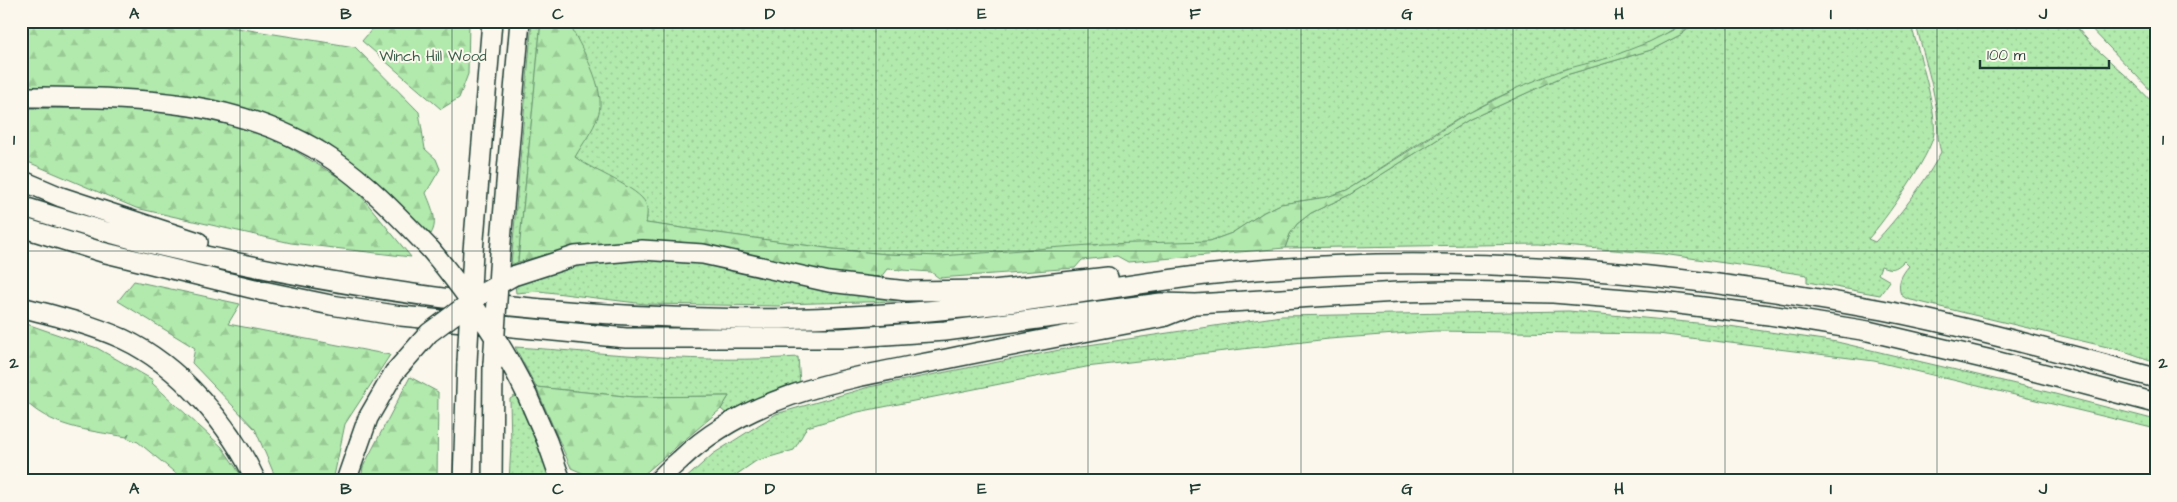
<svg xmlns="http://www.w3.org/2000/svg" width="2177" height="502" font-family="'Architects Daughter',sans-serif">
  <defs>
    <pattern id="grass-dots" width="8" height="8" patternUnits="userSpaceOnUse" patternTransform="scale(1.25)"><rect width="8" height="8" fill="#b2eaad"/><path d="M2 2h.1M6 6h.1" fill="none" stroke="#99ca95" stroke-width="1.8" stroke-linecap="round"/></pattern>
    <pattern id="forest-firs" width="22" height="20" patternUnits="userSpaceOnUse" patternTransform="scale(1.25)"><rect width="22" height="20" fill="#b2eaad"/><path d="M5 1l3.5 6h-7zM16 11l3.5 6h-7z" fill="#99ca95"/></pattern>
  </defs>
  <rect width="100%" height="100%" fill="#fbf7ec"/>
  <filter id="ink" filterUnits="userSpaceOnUse"><feTurbulence type="fractalNoise" baseFrequency=".02" numOctaves="2"/><feDisplacementMap in="SourceGraphic" scale="10" xChannelSelector="R" yChannelSelector="G"/><feConvolveMatrix kernelMatrix="1 2 1 2 8 2 1 2 1" color-interpolation-filters="sRGB"/></filter>
  <g filter="url(#ink)">
    <path fill="url(#grass-dots)" stroke="#689470" d="M532,21H541L518,262L511,265Z
      M568,21H1684C1638,59 1573,64 1520,87C1459,114 1403,154 1347,190L1327,197L1281,204L1264,212L1232,233L1210,241L941,256L887,254L833,249L646,223L647,213L614,180L585,165L575,157L581,145L597,85Z
      M1697,21H1910C1917,47 1937,109 1934,133C1932,154 1883,223 1868,239L1875,242C1897,219 1927,180 1941,152C1936,137 1939,121 1936,106C1931,77 1922,49 1915,21H2071L2092,45L2133,82L2156,106V362L2124,351L1907,299L1901,295C1897,284 1901,275 1909,266L1904,261C1895,270 1892,270 1881,266L1878,274L1890,281L1880,295L1807,282V275L1663,254L1538,244L1285,248L1290,234L1297,224L1311,213L1349,195L1470,119L1566,75L1651,50L1682,34Z
      M2084,21H2156V96Z
      M620,257L699,262L911,300C869,303 828,302 786,304L780,306L645,304L539,291L516,293L515,285L581,263Z
      M1569,311L1729,326L1837,342L2024,386L2156,420V429L1874,361L1658,334L1435,331L1329,339L1086,367L858,412L807,427L794,450L756,461L727,481H683L713,454L776,414L869,387L1075,347L1281,316Z
      M515,347C610,353 703,364 798,357L800,384L753,401L728,415L721,409L729,396L634,397L536,387Z
      M518,394L554,481H509L511,446L510,399Z"/>
    <path fill="url(#forest-firs)" stroke="#689470" d="M21,21H193L355,47L419,112L425,149L436,159L440,169L426,193C431,206 439,221 431,234L414,219L412,220L309,136C219,86 122,90 21,87Z
      M379,21H469L468,74L459,98L441,109L362,41Z
      M541,21H568C580,46 608,89 598,116C593,131 583,143 575,157C591,170 640,188 646,204C648,209 647,217 646,223L833,249L887,254L941,256L1103,244L1210,241L1232,233L1264,212L1281,204L1327,197L1347,190L1467,114L1519,87L1562,70L1608,58L1649,42L1675,29L1684,21H1697L1682,34L1651,50L1566,75L1470,119L1349,195L1311,213L1297,224L1290,234L1285,248L1128,262L1117,256L1082,260L1075,268L939,278L931,272L887,269L881,277L846,276L706,247L642,241L606,243L567,249L518,262Z
      M111,107L201,115L274,138L353,186L411,257L291,243L136,208L21,159V109Z
      M134,281L240,304L228,324L390,355L345,424L333,481H277L255,429L192,363L195,348L118,301Z
      M21,322L97,348L153,380L152,383L222,447L245,481H185L138,442L127,438L129,433L127,437C87,430 50,428 21,397Z
      M410,377L438,392L437,481H361L363,467Z
      M536,387L634,397L729,396L721,409L636,481L596,479L571,468Z"/>
    <g fill="none" stroke-linecap="round" stroke-linejoin="round">
      <g stroke="#1f3d34" stroke-width="22">
        <path id="highway" d="M21,97C131,98 238,96 333,160C370,185 400,218 431,250
          M21,180L61,197L198,242
          M21,206C59,218 97,230 136,240C312,283 491,311 672,317C726,319 781,320 835,317C893,314 951,310 1008,303C1083,294 1158,279 1234,272C1301,266 1372,263 1440,264C1588,265 1736,283 1882,310C1974,328 2065,354 2156,378
          M21,227L102,252L263,291L331,305L401,316L626,338H841L945,331L1161,303L1196,304L1398,292L1448,291L1553,293L1662,302L1769,315L1868,331L1987,359L2156,403
          M473,251L492,21
          M500,253L520,21
          M513,276L575,256L642,250L703,254L829,282L907,291L993,290L1108,277
          M21,307C56,316 90,324 123,339C179,365 231,426 256,481
          M527,395L547,441L561,481
          M346,481L368,418L394,373
          M463,481L467,362
          M492,481L493,364
          M658,481C665,473 673,466 680,460C754,389 860,377 956,357C1025,343 1094,330 1163,317L1188,307"/>
      </g>
      <use href="#highway" stroke="#fbf7ec" stroke-width="19"/>
      <g stroke="#1f3d34" stroke-width="22" stroke-linecap="butt">
        <path id="highway-bridge" d="M431,250C468,295 502,342 527,395
          M467,362L473,251
          M493,364L500,253
          M394,373L429,333L483,293L513,276"/>
      </g>
      <use href="#highway-bridge" stroke="#fbf7ec" stroke-width="19"/>
    </g>
  </g>
  <path fill="none" stroke="#1f3d34" stroke-width="1" stroke-opacity="0.55" d="M240,21V481M452,21V481M664,21V481M876,21V481M1088,21V481M1301,21V481M1513,21V481M1725,21V481M1937,21V481M21,251H2156"/>
  <g text-anchor="middle" dominant-baseline="central" stroke-width="4" stroke-linejoin="round" paint-order="stroke">
    <g font-size="15" fill="#3c604c" stroke="#fbf7ec">
      <text x="433" y="56">Winch Hill Wood</text>
    </g>
  </g>
  <rect width="2177" height="502" fill="none" stroke="#fbf7ec" stroke-width="55"/>
  <path d="M1980 60v8h129v-8" fill="none" stroke="#1f3d34" stroke-width="2.5"/>
  <text x="1987" y="60" font-size="15" fill="#1f3d34" stroke="#fbf7ec" stroke-width="4" paint-order="stroke">100 m</text>
  <rect x="28" y="28" width="2122" height="446" fill="none" stroke="#1f3d34" stroke-width="2"/>
  <g font-size="16" text-anchor="middle" font-weight="bold" fill="#1f3d34">
    <text x="134" y="19">A</text>
    <text x="346" y="19">B</text>
    <text x="558" y="19">C</text>
    <text x="770" y="19">D</text>
    <text x="982" y="19">E</text>
    <text x="1195" y="19">F</text>
    <text x="1407" y="19">G</text>
    <text x="1619" y="19">H</text>
    <text x="1831" y="19">I</text>
    <text x="2043" y="19">J</text>
    <text x="14" y="145">1</text>
    <text x="2163" y="145">1</text>
    <text x="14" y="368">2</text>
    <text x="2163" y="368">2</text>
    <text x="134" y="494">A</text>
    <text x="346" y="494">B</text>
    <text x="558" y="494">C</text>
    <text x="770" y="494">D</text>
    <text x="982" y="494">E</text>
    <text x="1195" y="494">F</text>
    <text x="1407" y="494">G</text>
    <text x="1619" y="494">H</text>
    <text x="1831" y="494">I</text>
    <text x="2043" y="494">J</text>
  </g>
</svg>
